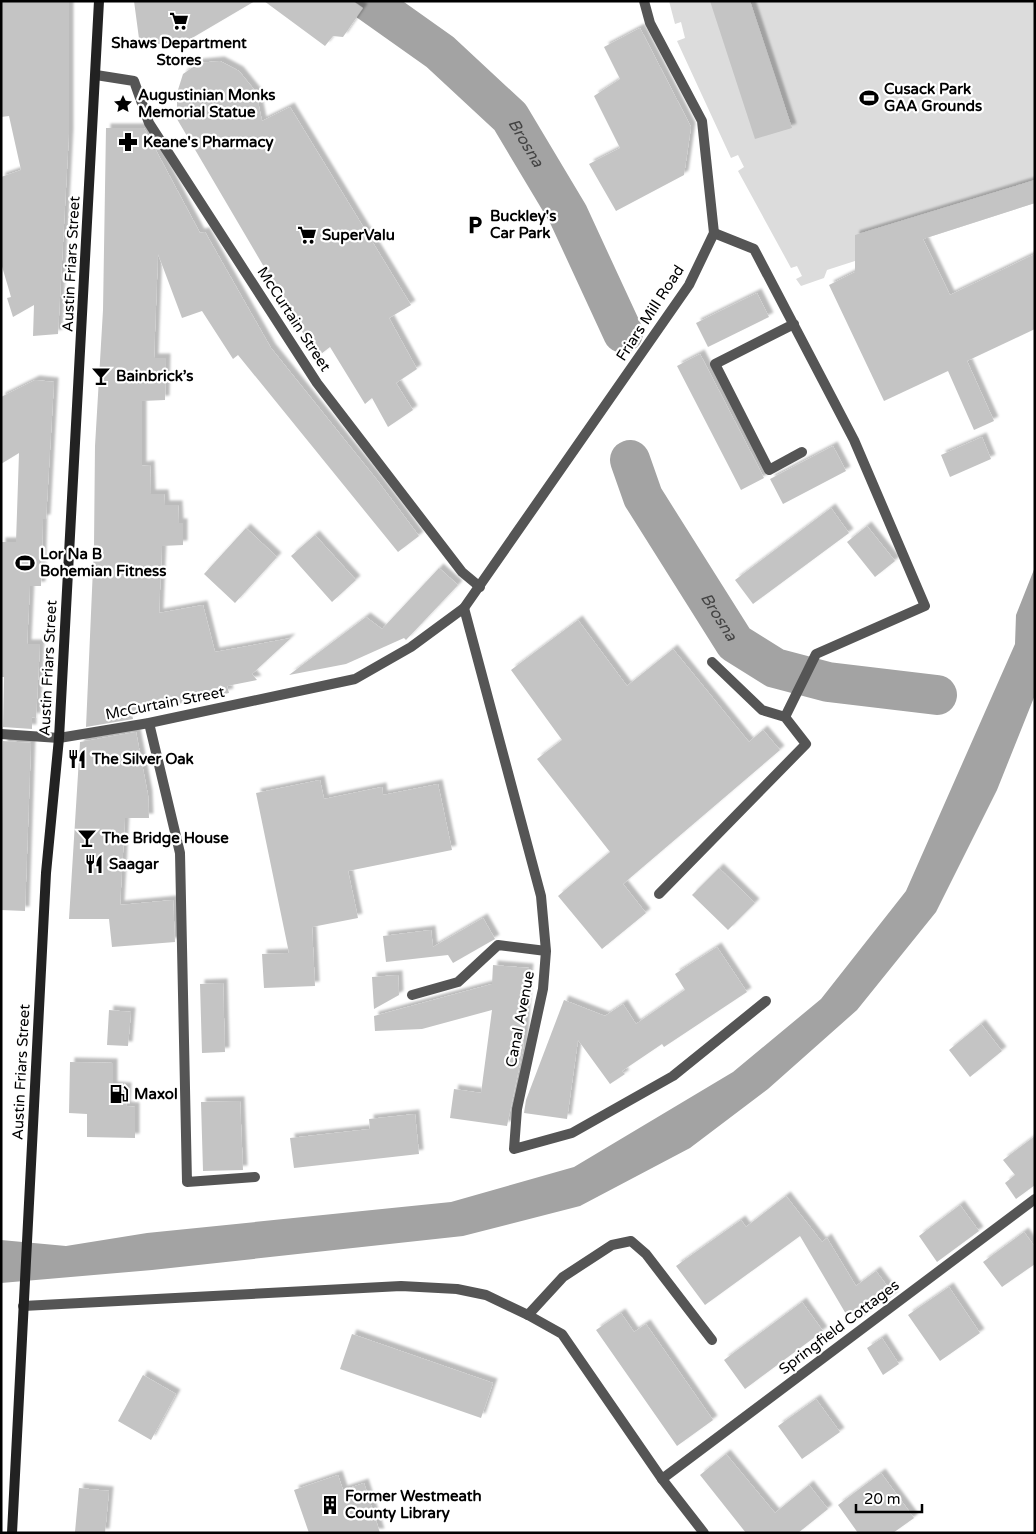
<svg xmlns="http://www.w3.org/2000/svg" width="1036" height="1534" font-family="'Varela Round',sans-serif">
  <defs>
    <filter id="shadow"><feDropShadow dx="4.5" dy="-4.5" stdDeviation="1" flood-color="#0004"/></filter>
  </defs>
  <rect width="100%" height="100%" fill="#fff"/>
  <path fill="#dcdcdc" d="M669,1H1035V203L827,270L824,278L801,286L796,279L802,276L797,266L791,268L738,171L744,167L738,155L731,158L677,41L685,38L681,22L675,24Z"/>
  <path fill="#a3a3a3" d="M1035,567V695L997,790L936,912L857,1010L768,1089L690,1148L580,1206L463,1236L152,1270L1,1283V1240L66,1246L147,1233L451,1202L574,1167L733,1072L821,999L906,891L1015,644L1016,615Z"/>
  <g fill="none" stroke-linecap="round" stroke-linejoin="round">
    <g stroke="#a3a3a3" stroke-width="40">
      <path id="s1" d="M368,1L440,52L510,117L568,214L623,333"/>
      <path id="s2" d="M630,460L643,497L735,643L775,668L828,682L937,695"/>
    </g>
  </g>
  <path fill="#c4c4c4" filter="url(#shadow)" d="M1,1H69V133L58,334L33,336L34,305L13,317L7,298L11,297L1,263V177L21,170L9,116L1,117Z
    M134,1H255L187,41L140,46Z
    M264,1H353L363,8L343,37L333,36L325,46Z
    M710,1H750L792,128L755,139Z
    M640,28L691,127L684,175L616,211L589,164L620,148L594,96L620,79L604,47Z
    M220,61L239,71L256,92L262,121L290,107L411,305L389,318L417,369L396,383L413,410L388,427L372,398L365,404L330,347L317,357L177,119V93L183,74L199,63Z
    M106,128H144L200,233L205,232L271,348L377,480L419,536L398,552L238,355L233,359L202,311L182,318L158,254L154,358H166L165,400L142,401V466L150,465L151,494H164L165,505H178L179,523H183V545L162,546L159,613L203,605L215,652L291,638L252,674L257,680L227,686L229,693L132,714L133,719L86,727L94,545L95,446L103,310Z
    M1035,180V203L923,239L950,295L1035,254V329L967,361L994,421L974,430L948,371L884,401L829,285L855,272V235Z
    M757,293L769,317L708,347L696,323Z
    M700,354L764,478L741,490L677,366Z
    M35,380L54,382L46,519H43L41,586H30L27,644H40L36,718L32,717V729L3,727L4,677H1V542H16L19,453L1,464V397Z
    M982,437L991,459L950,477L941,455Z
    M833,446L846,471L783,504L770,479Z
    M831,508L849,533L753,604L735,580Z
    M867,526L895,561L875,577L847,542Z
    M246,528L277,557L235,603L204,574Z
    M315,535L356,580L332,602L291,556Z
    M439,568L458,585L406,640L404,638L346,664L289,675L366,617L382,629Z
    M578,620L627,686L673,649L749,742L763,730L780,750L623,884L646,913L602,949L558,896L610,852L537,759L562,740L511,670Z
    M136,732L148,795L149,818H125L120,905L173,900L175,942L112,947L109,919H69L80,742Z
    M3,741L31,743L25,911L1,910Z
    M320,780L324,799L382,787L383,795L438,784L452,850L348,871L358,918L312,927L315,986L264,988L262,954L289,953L256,793Z
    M719,868L755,903L728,930L692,895Z
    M483,918L495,939L453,963L448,955L386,962L383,936L431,930L433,947Z
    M717,947L747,992L664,1047L662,1044L622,1071L625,1074L610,1084L578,1040L567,1119L524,1113L526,1100L564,1000L605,1016L623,1004L636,1024L685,990L675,974Z
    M493,965L529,968L523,1049L507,1126L450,1118L454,1089L481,1093L492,1010L422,1029L375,1031L374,1016L492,984Z
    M398,975L399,995L374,1009L372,977Z
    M223,983L225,1052L202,1053L200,984Z
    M109,1010L131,1012L128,1046L107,1045Z
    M981,1024L1002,1051L970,1077L949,1050Z
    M70,1062L113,1063V1086L127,1087L126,1106L135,1107V1138L87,1137V1114L69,1113Z
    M240,1101L243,1170L203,1171L201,1102Z
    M415,1114L419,1154L294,1168L290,1138L370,1129L369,1119Z
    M1035,1136V1185L1016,1199L1005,1183L1015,1175L1003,1160Z
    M786,1196L822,1242L827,1238L856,1286L876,1271L894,1295L857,1321L849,1311L846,1314L800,1236L705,1305L676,1266L741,1220L746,1227Z
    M960,1205L979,1231L937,1262L919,1236Z
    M1024,1232L1035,1247V1264L1002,1287L983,1262Z
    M949,1287L980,1333L940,1361L908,1315Z
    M802,1302L823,1331L745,1389L724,1360Z
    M621,1313L634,1332L646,1324L713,1420L677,1446L596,1330Z
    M352,1334L493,1383L481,1418L340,1369Z
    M882,1338L899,1364L883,1375L867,1348Z
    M143,1375L176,1394L151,1440L118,1421Z
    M816,1399L840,1432L802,1459L778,1426Z
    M726,1454L775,1513L809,1485L828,1509L798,1533H746L700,1475Z
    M881,1473L914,1518L893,1533H858L838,1505Z
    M338,1475L343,1490L364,1483L380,1533H309L294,1490Z
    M79,1488L109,1491L105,1533L75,1532Z"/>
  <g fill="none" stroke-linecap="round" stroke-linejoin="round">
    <path stroke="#555" stroke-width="10" d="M96,75L134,81L149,123L317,383L462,572L480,587
      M794,324L715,364L769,470L802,452
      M464,608L541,896L546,951L543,989L517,1109L514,1149L572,1133L673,1076L766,1001
      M712,662L762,710L785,717
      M149,723L180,853L187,1182L255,1177
      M659,894L806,744L785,717L816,654L925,606L854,440L754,249L714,233
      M412,995L458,982L498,945L546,951
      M528,1315L563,1277L612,1245L631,1241L646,1254L712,1340
      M662,1479L1035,1199"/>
    <path stroke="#555" stroke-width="10" d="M1,734L59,738L149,723L355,679L411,647L464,608L689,285L714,233L702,121L650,23L644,1
      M23,1306L401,1286L457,1289L486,1295L528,1315L562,1334L662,1479L704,1533"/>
    <path stroke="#222" stroke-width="10" d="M12,1533L46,873L59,738L99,1"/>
  </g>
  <defs>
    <g id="supermarket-bare" transform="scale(1.5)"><path d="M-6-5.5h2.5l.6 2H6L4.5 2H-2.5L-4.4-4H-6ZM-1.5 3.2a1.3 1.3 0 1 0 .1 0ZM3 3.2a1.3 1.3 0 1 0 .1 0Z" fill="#000" stroke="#fff" stroke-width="2.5" paint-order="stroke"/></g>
    <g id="stadium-bare" transform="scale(1.5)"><path d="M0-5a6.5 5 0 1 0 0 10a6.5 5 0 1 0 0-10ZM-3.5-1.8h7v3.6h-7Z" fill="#000" stroke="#fff" stroke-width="2.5" paint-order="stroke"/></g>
    <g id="sight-bare" transform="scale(1.5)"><path d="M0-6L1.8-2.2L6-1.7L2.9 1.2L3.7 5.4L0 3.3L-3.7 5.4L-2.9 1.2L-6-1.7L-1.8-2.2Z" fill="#000" stroke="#fff" stroke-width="2.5" paint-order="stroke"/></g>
    <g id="pharmacy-bare" transform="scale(1.5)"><path d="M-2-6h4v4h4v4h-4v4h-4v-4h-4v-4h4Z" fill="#000" stroke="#fff" stroke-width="2.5" paint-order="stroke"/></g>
    <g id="parking-bare" transform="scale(1.5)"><path d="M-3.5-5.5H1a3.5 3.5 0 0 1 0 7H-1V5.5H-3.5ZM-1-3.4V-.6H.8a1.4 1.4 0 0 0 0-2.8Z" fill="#000" stroke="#fff" stroke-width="2.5" paint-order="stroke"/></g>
    <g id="bar-bare" transform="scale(1.5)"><path d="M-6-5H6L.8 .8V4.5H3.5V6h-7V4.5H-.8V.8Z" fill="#000" stroke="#fff" stroke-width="2.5" paint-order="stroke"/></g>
    <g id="restaurant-bare" transform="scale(1.5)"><path d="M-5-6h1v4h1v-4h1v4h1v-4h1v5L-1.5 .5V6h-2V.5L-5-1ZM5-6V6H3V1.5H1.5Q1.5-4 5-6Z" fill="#000" stroke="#fff" stroke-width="2.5" paint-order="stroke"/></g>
    <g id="fuel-bare" transform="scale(1.5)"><path d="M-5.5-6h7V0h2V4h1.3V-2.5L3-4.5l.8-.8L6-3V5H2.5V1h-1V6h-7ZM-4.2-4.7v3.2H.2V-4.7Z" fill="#000" stroke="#fff" stroke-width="2.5" paint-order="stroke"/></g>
    <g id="building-bare" transform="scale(1.5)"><path d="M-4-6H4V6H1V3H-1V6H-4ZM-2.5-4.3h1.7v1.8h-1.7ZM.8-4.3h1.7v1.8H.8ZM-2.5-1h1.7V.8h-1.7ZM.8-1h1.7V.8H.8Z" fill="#000" stroke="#fff" stroke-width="2.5" paint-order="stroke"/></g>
  </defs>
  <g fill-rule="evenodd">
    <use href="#supermarket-bare" x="179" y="21"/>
    <use href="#stadium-bare" x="869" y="98"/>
    <use href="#sight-bare" x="123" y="104"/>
    <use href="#pharmacy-bare" x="128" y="142"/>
    <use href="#parking-bare" x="475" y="225"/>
    <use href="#supermarket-bare" x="307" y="235"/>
    <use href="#bar-bare" x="101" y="376"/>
    <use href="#stadium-bare" x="25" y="563"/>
    <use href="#restaurant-bare" x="77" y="759"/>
    <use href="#bar-bare" x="87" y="838"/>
    <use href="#restaurant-bare" x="94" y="864"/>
    <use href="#fuel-bare" x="119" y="1094"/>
    <use href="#building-bare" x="330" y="1505"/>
  </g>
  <g text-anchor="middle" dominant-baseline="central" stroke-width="4.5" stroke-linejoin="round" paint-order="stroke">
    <g font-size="15" font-weight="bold" fill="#000" stroke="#fff" text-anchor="start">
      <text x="179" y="43" text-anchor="middle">Shaws Department<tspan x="179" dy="17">Stores</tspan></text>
      <text x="884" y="89">Cusack Park<tspan x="884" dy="17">GAA Grounds</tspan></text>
      <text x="138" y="95">Augustinian Monks<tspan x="138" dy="17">Memorial Statue</tspan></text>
      <text x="143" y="142">Keane's Pharmacy</text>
      <text x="490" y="216">Buckley's<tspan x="490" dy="17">Car Park</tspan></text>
      <text x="322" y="235">SuperValu</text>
      <text x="116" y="376">Bainbrick’s</text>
      <text x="40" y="554">Lor Na B<tspan x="40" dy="17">Bohemian Fitness</tspan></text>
      <text x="92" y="759">The Silver Oak</text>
      <text x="102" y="838">The Bridge House</text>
      <text x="109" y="864">Saagar</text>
      <text x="134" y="1094">Maxol</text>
      <text x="345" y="1496">Former Westmeath<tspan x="345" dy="17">County Library</tspan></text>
    </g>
    <g font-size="15" fill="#000" stroke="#fff">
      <text transform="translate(71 264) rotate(-87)">Austin Friars Street</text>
      <text transform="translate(650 313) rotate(-57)">Friars Mill Road</text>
      <text transform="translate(294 319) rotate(57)">McCurtain Street</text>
      <text transform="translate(48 668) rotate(-87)">Austin Friars Street</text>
      <text transform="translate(165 703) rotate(-11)">McCurtain Street</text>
      <text transform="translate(520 1019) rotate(-79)">Canal Avenue</text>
      <text transform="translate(21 1072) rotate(-87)">Austin Friars Street</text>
      <text transform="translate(839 1327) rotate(-37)">Springfield Cottages</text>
    </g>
    <g font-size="16" font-style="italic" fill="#444" stroke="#fff">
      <text stroke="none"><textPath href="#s1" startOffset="214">Brosna</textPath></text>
      <text stroke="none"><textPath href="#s2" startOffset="181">Brosna</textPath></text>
    </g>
  </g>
  <rect width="1036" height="1534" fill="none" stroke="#000000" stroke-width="5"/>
  <path d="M856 1504v8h66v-8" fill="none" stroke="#000000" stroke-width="2.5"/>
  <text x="864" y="1504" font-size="15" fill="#000000" stroke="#ffffff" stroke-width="4" paint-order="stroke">20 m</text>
</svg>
